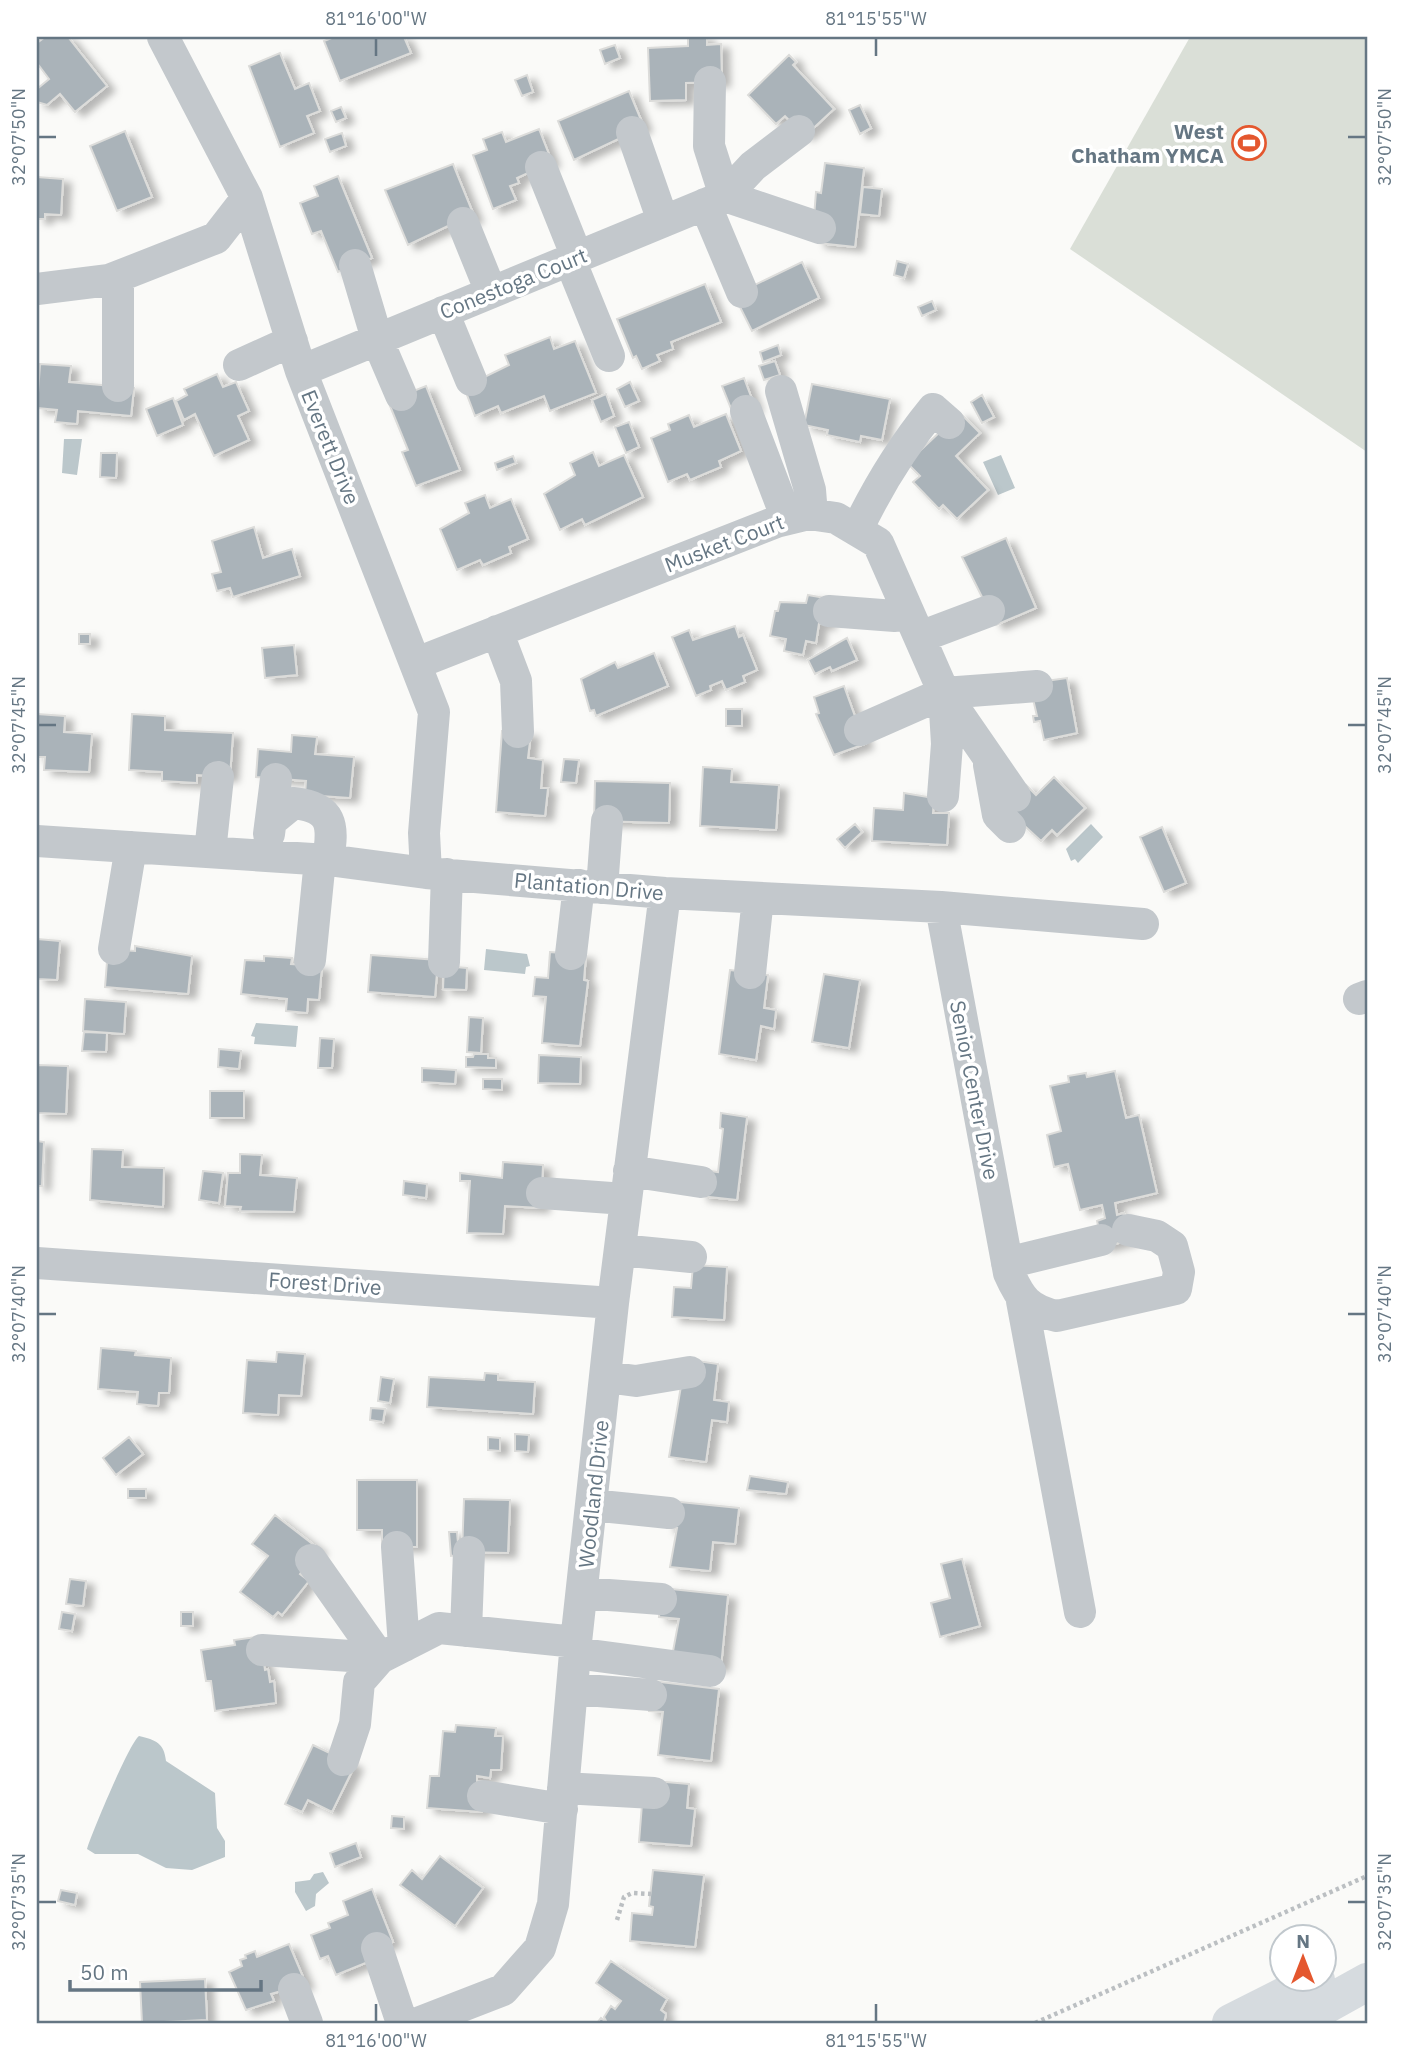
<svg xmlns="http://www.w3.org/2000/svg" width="1404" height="2060" font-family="'IBM Plex Sans',sans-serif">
  <defs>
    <filter id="shadow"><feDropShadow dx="8" dy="4.5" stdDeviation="3.5" flood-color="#0004"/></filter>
  </defs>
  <rect width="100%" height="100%" fill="#fafaf8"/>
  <path fill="#dadfd7" d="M1190,37H1367V452L1070,249Z"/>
  <path fill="#bbc7cb" d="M64,439H82L77,475L62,473Z
    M1001,455L1015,488L998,495L983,462Z
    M1091,824L1103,837L1078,863L1075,859L1071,861L1066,849Z
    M486,949L527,954L530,966L526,967L525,974L484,970Z
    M256,1023L298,1026L296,1047L254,1044L255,1037L251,1036Z
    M139,1736C156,1740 164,1743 166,1761L215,1793L217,1828L225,1841V1857L192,1870L166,1868L138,1854H95L87,1849C92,1832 130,1742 139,1736Z
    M323,1872L329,1883L316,1894L315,1906L306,1911L295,1892V1882L310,1880L314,1874Z"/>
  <path fill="#aab3b9" stroke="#dcdcda" stroke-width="2" filter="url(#shadow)" d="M45,37H68L107,86L75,112L60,94L47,105L37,102V89L49,79L37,63V43Z
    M334,37H404L411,53L340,81L324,41Z
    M688,37H707V45L721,44L722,82L686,83V100L650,101L648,48L688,46Z
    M615,45L620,58L605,64L600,50Z
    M280,53L295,89L309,83L320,111L307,116L314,133L280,147L249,66Z
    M789,55L796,62L793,65L834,109L805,136L785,116L776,124L748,95Z
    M527,75L533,92L522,96L515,80Z
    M629,91L644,127L574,160L558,121Z
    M860,105L871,128L860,134L849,110Z
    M341,107L346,118L336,122L331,111Z
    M539,129L552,162L517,178L519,183L510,186L516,200L493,209L473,155L487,150L483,139L502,132L506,142Z
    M125,131L152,197L117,211L90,146Z
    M342,133L346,146L330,152L325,139Z
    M825,163L864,168L855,247L818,243L814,217L816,192L821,193Z
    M453,164L475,218L448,226L408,245L385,190Z
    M338,176L372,258L338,272L321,231L312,234L300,203L318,196L314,186Z
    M37,177L63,179L61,215L45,214V219H37Z
    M863,187L882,189L879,216L860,214Z
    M897,261L908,264L904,278L894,275Z
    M802,262L819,298L752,331L734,295Z
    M705,284L721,322L671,342L673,349L657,355L660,361L642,369L636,356L633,358L617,319Z
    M932,301L936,310L922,316L918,307Z
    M550,337L554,349L575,341L596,393L550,411L544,396L501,413L498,406L475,416L464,387L509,365L505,355Z
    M778,345L781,355L763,362L760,352Z
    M775,361L780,375L764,380L759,366Z
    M40,364L71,366L69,382L134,388L131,416L78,411L77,424L55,422L57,410L37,408Z
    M217,374L223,387L236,382L249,411L238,416L249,440L214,456L195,414L184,420L176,401L187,395L184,389Z
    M744,378L755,407L734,416L722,386Z
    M630,382L639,401L625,407L617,389Z
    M812,384L890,399L882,440L861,436L860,442L827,435L828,430L804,425Z
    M426,386L460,470L416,486L402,452L408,450L388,401Z
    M606,394L614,416L601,422L592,400Z
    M982,395L994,417L982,423L971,402Z
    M173,398L183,425L157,436L146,409Z
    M960,413L980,433L956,456L988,490L957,519L943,505L939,509L913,482L920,476L907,463Z
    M726,414L741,451L719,461L721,467L690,480L687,474L668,482L651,438L670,430L668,424L689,415L694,427Z
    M629,422L639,447L626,453L615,427Z
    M593,452L599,466L624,455L643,497L585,525L582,519L560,530L544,494L575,475L570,463Z
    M101,453H117L116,478L100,477Z
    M513,456L516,463L497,470L495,463Z
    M485,495L490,508L511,499L528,539L509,547L511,553L483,565L480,560L457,570L440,529L469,513L465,503Z
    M254,527L263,558L292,549L300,576L233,597L230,588L217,591L212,574L221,572L212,541Z
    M1006,538L1036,608L996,625L962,557Z
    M808,595L831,599L827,625L819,623L816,643L806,641L803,655L784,651L786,639L770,636L775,611H778L780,602L806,603Z
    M735,626L739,637L743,635L757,670L743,676L745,682L726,690L722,681L710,686L711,690L696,696L672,637L689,630L693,640Z
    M79,634H90V644H79Z
    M847,638L857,660L832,671L830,667L815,674L808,660Z
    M294,645L297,675L265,678L262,648Z
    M654,653L668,686L596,716L594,710L590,711L581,679L615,662L618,668Z
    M1067,678L1077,733L1044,740L1040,721L1034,722L1033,716H1037L1033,699L1038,682Z
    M844,686L865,744L834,755L816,714L819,713L814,697Z
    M726,709H742V726H726Z
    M37,714L65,716L64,732L92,734L89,772L44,770L45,757H37Z
    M132,714L165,716V730L233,733L230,777L197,775V783L162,781V772L129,770Z
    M502,731L531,733L528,758L543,760L541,788H548L545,816L496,812Z
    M292,735L317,737L315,754L354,757L350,798L305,795L306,781L256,777L258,749L291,752Z
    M564,759L579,760L576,783L561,782Z
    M703,767L732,769L731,782L779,785L776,830L700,826Z
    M1054,777L1085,808L1057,835L1052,830L1041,841L1004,807L1026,785L1036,795Z
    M595,781L670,783L669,823L594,821Z
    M904,793L934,798L933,813H949L947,845L872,841L874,808L903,810Z
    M855,824L862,832L845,848L837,839Z
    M1162,827L1186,883L1164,892L1140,837Z
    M37,939L60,941L57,980L37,979Z
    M135,946L192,956L188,994L105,987L108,949L135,951Z
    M550,952L586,955L584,980L588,981L580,1046L542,1043L546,997L533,996L535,977L548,978Z
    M371,955L438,960L435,997L368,992Z
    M264,956L292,958L291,964L322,966L319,1000L308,999L307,1013L286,1011L287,999L241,994L245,960L264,961Z
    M444,966L467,968L466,990L443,989Z
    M730,970L768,975L764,1008L776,1010L774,1029L761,1026L756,1060L719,1054Z
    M824,974L860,980L849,1048L812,1042Z
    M85,999L126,1002L124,1034L83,1031Z
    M469,1017L483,1018L481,1053L467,1052Z
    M84,1032L107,1033L106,1052L82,1051Z
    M320,1038L334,1039L332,1068H318Z
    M219,1049L241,1051L239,1069L218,1067Z
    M474,1054H488V1058H496V1068L466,1067V1057H473Z
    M539,1055L581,1057L580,1084L538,1083Z
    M37,1065L68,1066L66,1114L37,1113Z
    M422,1068L456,1070L455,1084L422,1082Z
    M1115,1071L1126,1118L1139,1115L1157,1193L1115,1203L1117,1215L1124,1213L1130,1240L1103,1247L1097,1221L1105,1218L1102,1205L1080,1210L1068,1164L1054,1167L1047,1135L1061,1131L1050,1086L1069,1082L1068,1076L1086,1073L1087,1077Z
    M483,1079H502V1090L483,1089Z
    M210,1091H244V1118H210Z
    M721,1113L747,1117L737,1200L700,1196L703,1170L718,1172L723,1129L720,1128Z
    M37,1141L44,1142L42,1186H37Z
    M92,1149L123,1150L122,1167L164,1168L163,1207L90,1200Z
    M240,1154L262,1155L260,1175L297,1178L294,1212L240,1211L241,1207L225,1206L228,1173H240Z
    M503,1162L543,1165L541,1208L505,1206L503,1234L467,1233L470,1181H460V1173L502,1178Z
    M203,1171L223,1173L219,1203L199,1200Z
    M404,1181L427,1184L426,1198L403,1195Z
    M693,1265L727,1267L724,1320L672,1317L674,1287L691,1288Z
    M101,1348L136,1351L135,1355L171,1358L169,1393H159L158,1406L137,1404L138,1392L98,1389Z
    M277,1352L305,1354L301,1396L279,1395L278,1415L243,1413L247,1360L276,1362Z
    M691,1360L718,1364L714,1400L729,1402L727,1422L712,1420L706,1462L669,1457L681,1386Z
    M485,1373L498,1374V1380L535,1382L533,1414L427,1407L429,1377L484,1380Z
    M381,1377L394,1379L390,1403L378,1401Z
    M371,1408L385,1409L383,1422L370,1420Z
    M515,1434L529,1435L528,1452L515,1451Z
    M129,1437L143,1454L116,1475L103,1458Z
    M488,1437L500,1438V1451L488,1450Z
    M750,1476L788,1482L786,1494L747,1490Z
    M357,1480H417V1547H382V1530H357Z
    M128,1489H146V1498H128Z
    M464,1499L510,1500L508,1553L462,1552Z
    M670,1501L739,1508L735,1544L713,1542L710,1571L670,1567L677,1528H667Z
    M275,1515L319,1549L300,1574L309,1581L282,1615L278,1612L273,1617L240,1592L268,1556L252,1544Z
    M449,1532H457L459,1555L451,1556Z
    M962,1559L980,1626L940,1637L931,1603L950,1598L941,1564Z
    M70,1579L86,1581L83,1606L66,1604Z
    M662,1588L728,1595L721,1667L671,1662L679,1619L659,1617Z
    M62,1612L75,1614L72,1631L59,1629Z
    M181,1612H193V1626H181Z
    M256,1637L261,1641L265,1670L268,1669L270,1682L274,1681L276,1703L215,1711L211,1681H206L201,1650L235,1645L234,1640Z
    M652,1681L719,1689L711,1761L658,1755L663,1712L649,1711Z
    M456,1725L496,1728L495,1736H503L501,1770H491L490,1778L477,1776V1781L484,1782L482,1812L427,1808L430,1776H439L443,1731L455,1732Z
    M313,1745L355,1765L332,1812L308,1800L302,1812L285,1804Z
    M654,1781L689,1784L687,1808L695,1809L691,1846L639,1842L642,1804Z
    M392,1816L404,1817V1829L391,1828Z
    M356,1843L361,1857L335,1867L330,1853Z
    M440,1856L483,1888L455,1926L400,1885L412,1870L422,1879Z
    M653,1870L704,1875L695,1947L630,1941L632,1913L652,1915L653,1907L649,1906Z
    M372,1889L393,1942L370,1951L373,1960L336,1975L328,1956L320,1959L311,1935L330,1928L328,1923L348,1915L343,1901Z
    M61,1890L77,1893L75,1905L58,1901Z
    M289,1944L306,1984L271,1994L274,2001L246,2010L229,1972L242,1966L240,1960L246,1958L245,1955L255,1951L257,1957Z
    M611,1961L667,1999L661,2010L666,2014L664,2023H597L601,2018L607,2023L604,2017L611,2006L615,2009L621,2001L596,1983Z
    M205,1979L207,2020L142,2023L140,1982Z"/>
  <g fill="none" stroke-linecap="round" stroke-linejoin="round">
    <path stroke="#bbbfc2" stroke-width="4.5" stroke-dasharray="3.5 3.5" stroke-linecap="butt" d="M617,1920L624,1897L632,1893L651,1894
      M1035,2023L1367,1876"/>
    <path stroke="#c3c8cc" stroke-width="32" d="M163,37L247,198L301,371L434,712L424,833L426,873
      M710,82L709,146L725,196
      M632,132L663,221
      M541,167L577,257
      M725,196L820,228
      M705,204L742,292
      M463,223L491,292
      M570,260L609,356
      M355,265L377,339L401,395
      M118,277V386
      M37,289L109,280L216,238L247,198
      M443,312L471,380
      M239,365L292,341
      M301,371L725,196L753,166L799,131
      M781,391L810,490L812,514
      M746,411L787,519
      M857,530C878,486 902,447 933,409L949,423
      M829,611L895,616L908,611
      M497,631L516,681L518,732
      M920,637L989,611
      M417,663L776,522L809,514L836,518L878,543L944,693L1015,796
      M860,730L944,693L1037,686
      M989,765L998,815L1010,827
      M943,796L947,744L944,693
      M271,821L293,803C333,807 334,825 328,860
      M269,834L276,779
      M37,841L328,860L426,873L665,893L941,907L1143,924
      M210,852L218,777
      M602,888L607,821
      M941,907L1009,1273C1020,1298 1028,1310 1057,1316L1176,1289L1179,1272L1172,1246L1157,1236L1128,1230
      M114,949L131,847
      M571,954L579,885
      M310,960L320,860
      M444,962L447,874
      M750,973L758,898
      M1359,999L1367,996
      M629,1171L701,1182
      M542,1193L625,1199
      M620,1250L691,1257
      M37,1263L613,1303
      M1007,1263L1101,1240
      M1022,1301L1080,1612
      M606,1377L636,1381L690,1372
      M591,1505L669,1513
      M397,1547L404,1646
      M311,1560L380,1658
      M582,1593L661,1599
      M466,1631L469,1552
      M262,1650L380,1658
      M575,1653L710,1671
      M572,1689L651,1695
      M343,1760L355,1724L359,1682L380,1658L439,1628L576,1642
      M563,1788L654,1793
      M483,1796L562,1809
      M377,1948L402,2023
      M294,1989L307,2023
      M418,2023L503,1990L540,1948L553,1904L576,1642L613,1303L665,893"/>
    <path stroke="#d6dbdf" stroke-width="38" d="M1231,2023L1316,1980
      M1293,2023L1367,1982"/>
  </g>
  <path fill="none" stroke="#657683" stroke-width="2.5" d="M376,38V56M876,38V56M38,137H56M1348,137H1366M38,725H56M1348,725H1366M38,1314H56M1348,1314H1366M38,1902H56M1348,1902H1366M376,2004V2022M876,2004V2022"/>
  <defs>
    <g id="stadium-ring" transform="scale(1.75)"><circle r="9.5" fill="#fff" stroke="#e4572e" stroke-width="1.5"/><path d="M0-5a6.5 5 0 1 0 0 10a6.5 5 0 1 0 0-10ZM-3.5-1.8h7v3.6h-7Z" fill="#e4572e"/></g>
  </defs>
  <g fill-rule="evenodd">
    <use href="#stadium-ring" x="1249" y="143"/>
  </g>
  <g text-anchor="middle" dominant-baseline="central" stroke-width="7" stroke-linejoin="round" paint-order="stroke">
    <g font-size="21" font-weight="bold" fill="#657683" stroke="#fff" text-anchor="end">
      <text x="1224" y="131">West<tspan x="1224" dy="24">Chatham YMCA</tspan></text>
    </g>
    <g font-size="21" fill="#657683" stroke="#fff">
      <text transform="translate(513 283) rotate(-22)">Conestoga Court</text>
      <text transform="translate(331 447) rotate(68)">Everett Drive</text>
      <text transform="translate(724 543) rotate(-21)">Musket Court</text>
      <text transform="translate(589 886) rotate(5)">Plantation Drive</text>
      <text transform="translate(975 1090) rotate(79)">Senior Center Drive</text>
      <text transform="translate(325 1283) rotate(4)">Forest Drive</text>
      <text transform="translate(593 1494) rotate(-84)">Woodland Drive</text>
    </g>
  </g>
  <rect width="1404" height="2060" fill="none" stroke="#ffffff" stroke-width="77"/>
  <g transform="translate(1303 1958)"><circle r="33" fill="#ffffff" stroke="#c1c8cd" stroke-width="2"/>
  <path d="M0-5L12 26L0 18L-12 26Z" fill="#e4572e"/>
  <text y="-10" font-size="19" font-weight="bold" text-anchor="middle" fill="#657683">N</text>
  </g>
  <path d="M70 1980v10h191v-10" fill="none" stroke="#657683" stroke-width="3.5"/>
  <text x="80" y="1980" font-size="21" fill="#657683" stroke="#ffffff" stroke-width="5" paint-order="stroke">50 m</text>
  <rect x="38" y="38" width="1328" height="1984" fill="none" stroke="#657683" stroke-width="2.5"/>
  <g font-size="18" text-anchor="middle" fill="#657683">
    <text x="376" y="25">81°16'00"W</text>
    <text x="876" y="25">81°15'55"W</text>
    <text transform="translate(19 137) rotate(-90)" y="6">32°07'50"N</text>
    <text transform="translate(1385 137) rotate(-90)" y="6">32°07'50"N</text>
    <text transform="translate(19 725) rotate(-90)" y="6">32°07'45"N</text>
    <text transform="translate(1385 725) rotate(-90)" y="6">32°07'45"N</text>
    <text transform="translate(19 1314) rotate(-90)" y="6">32°07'40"N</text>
    <text transform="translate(1385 1314) rotate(-90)" y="6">32°07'40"N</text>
    <text transform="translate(19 1902) rotate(-90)" y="6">32°07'35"N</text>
    <text transform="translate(1385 1902) rotate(-90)" y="6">32°07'35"N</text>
    <text x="376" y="2047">81°16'00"W</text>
    <text x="876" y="2047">81°15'55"W</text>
  </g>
</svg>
